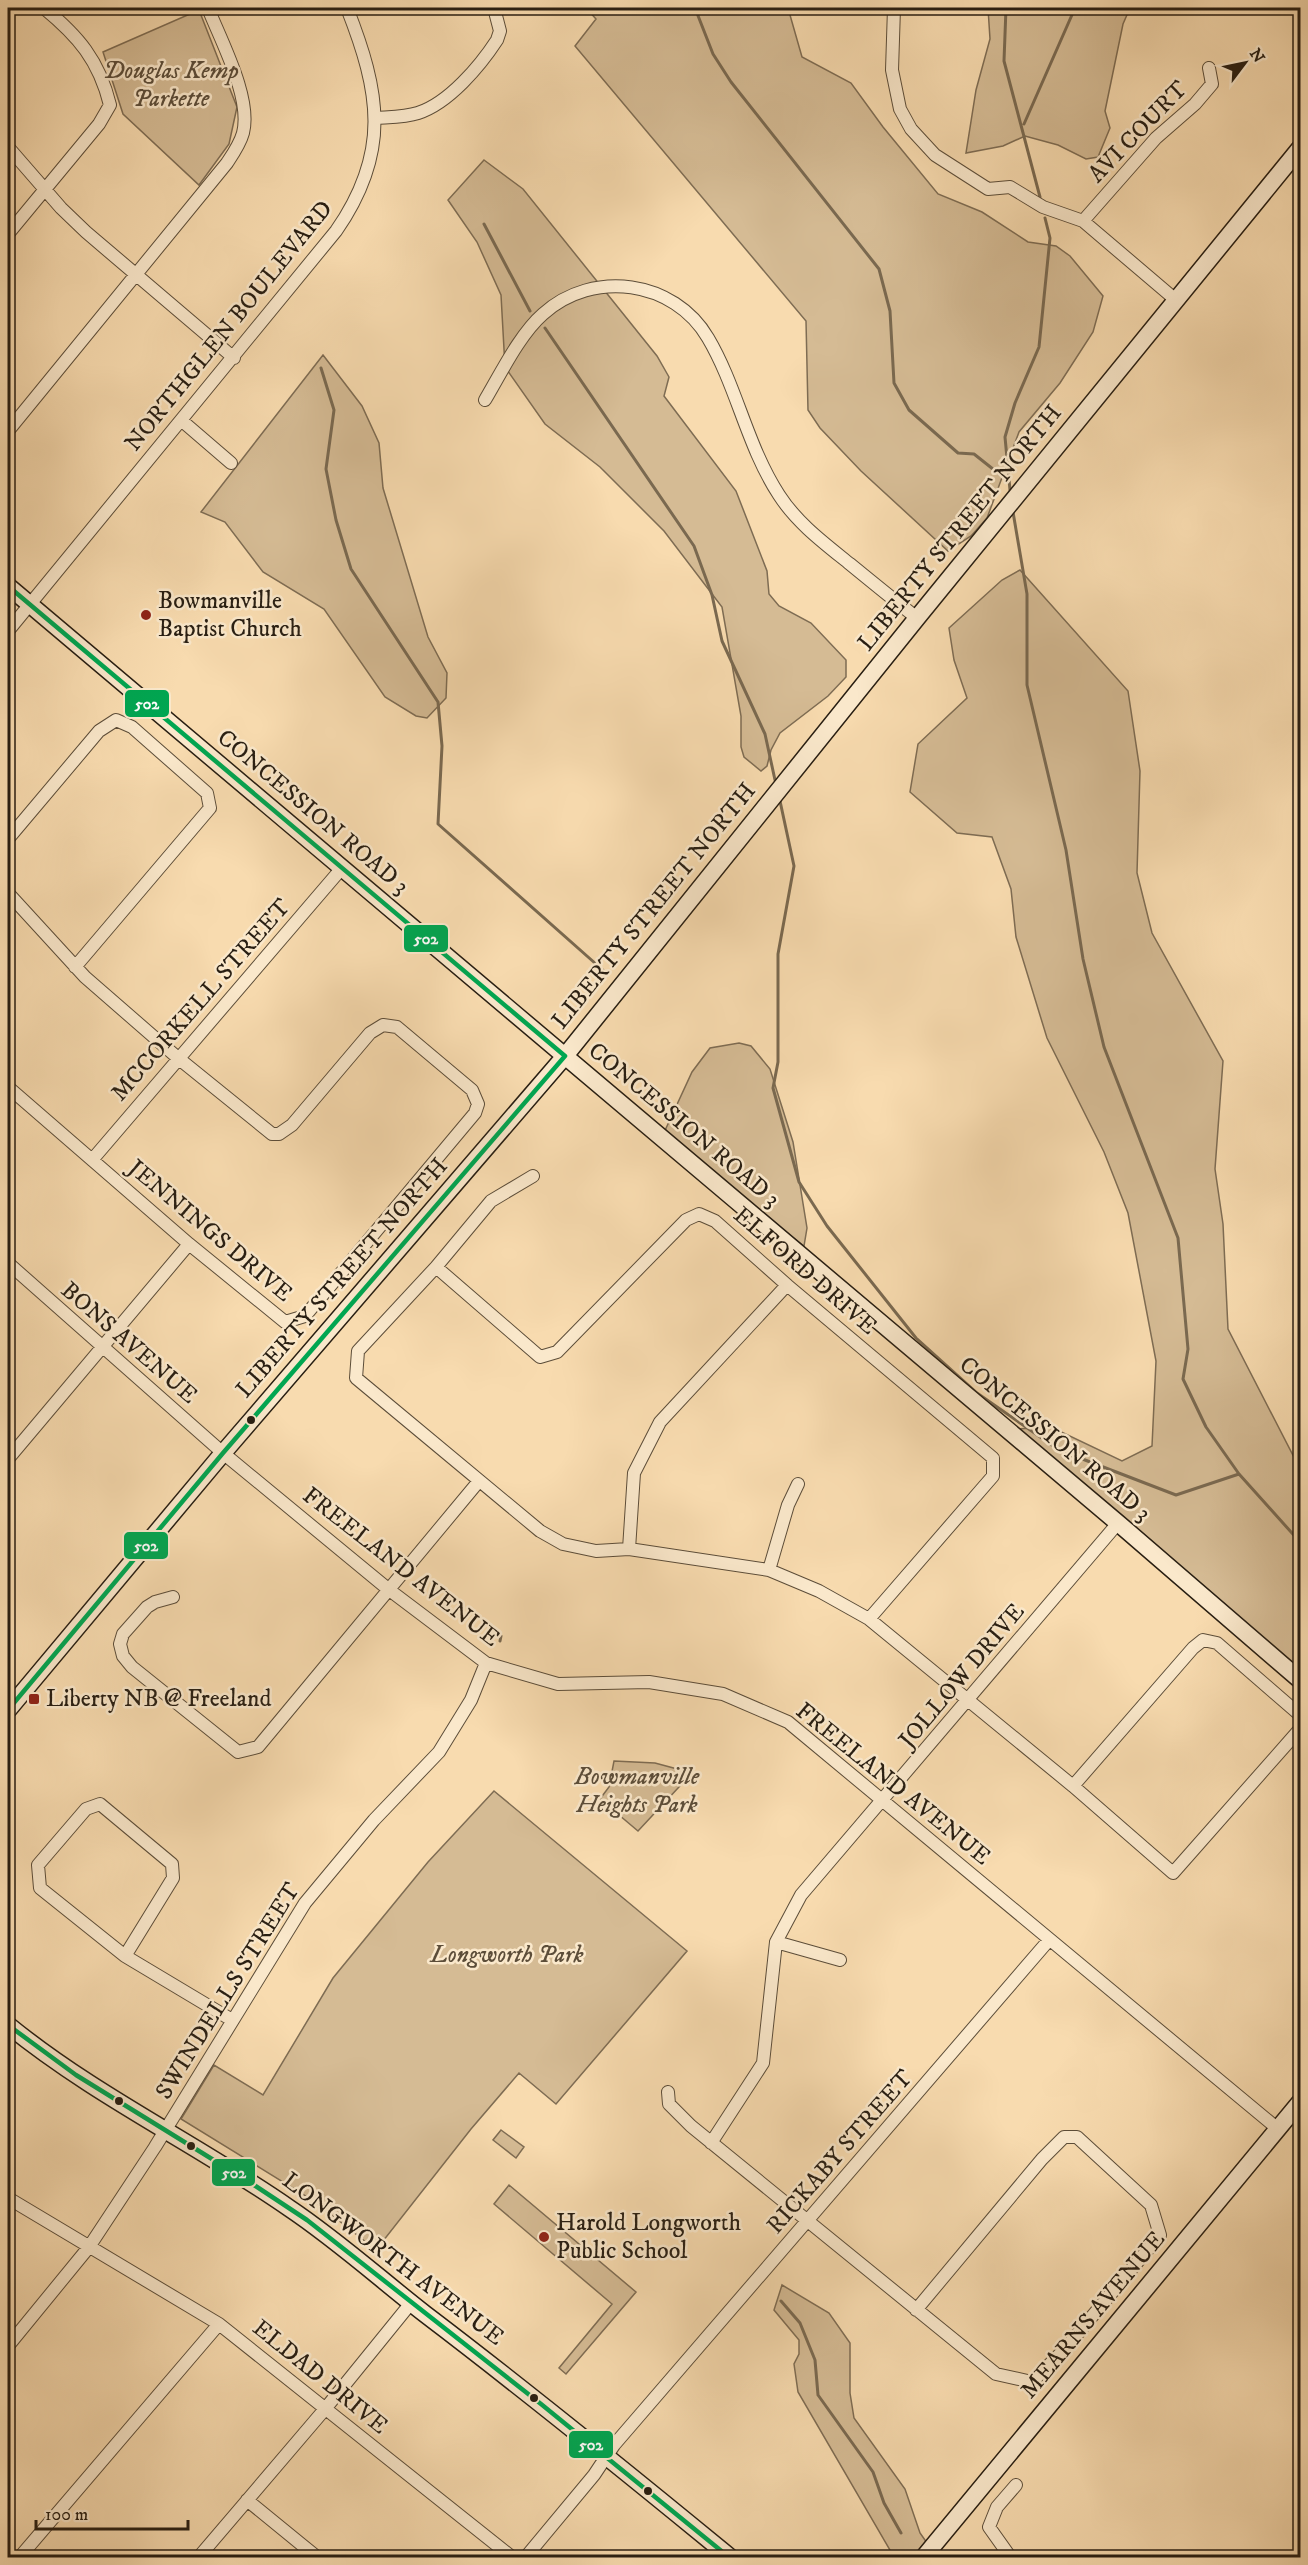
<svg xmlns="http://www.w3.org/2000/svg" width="1308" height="2565" font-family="'IM FELL DW Pica',serif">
  <rect width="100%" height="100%" fill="#f8dbaf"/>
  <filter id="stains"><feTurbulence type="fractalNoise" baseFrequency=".00333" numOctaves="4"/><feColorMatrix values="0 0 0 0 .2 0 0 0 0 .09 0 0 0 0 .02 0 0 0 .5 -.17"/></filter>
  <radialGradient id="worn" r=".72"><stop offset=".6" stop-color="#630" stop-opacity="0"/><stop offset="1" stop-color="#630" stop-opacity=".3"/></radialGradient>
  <path fill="#d5bb94" stroke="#7e6c53" stroke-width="1.5" d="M586,8H788L802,57L851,83L883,127L938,194L982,212L1028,242L1056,246L1070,256L1103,296L1093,332L1060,383L1019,432L987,518L971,536L948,551L861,471L820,428L808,410L806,321L575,46L596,19Z
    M988,8H1130L1123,24L1105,111L1110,128L1098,157L1086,159L1058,145L1025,136L1003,146L966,153L976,90L990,39Z
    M199,10L237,107L229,144L199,185L123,114L103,52Z
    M484,160L523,189L657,356L669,377L664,396L736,491L767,571L769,594L779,606L811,623L846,660V677L828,696L780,733L771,750L767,766L761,771L744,757L741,747V716L722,607L664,531L600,467L545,424L505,367L501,295L477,242L448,200Z
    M323,355L362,406L379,443L383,488L428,637L447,673L446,698L427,718L416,716L385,697L324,609L263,572L225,522L201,512Z
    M1020,570L1128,691L1140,771L1137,873L1152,933L1223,1061L1215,1169L1223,1224L1228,1329L1300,1469V1680L1016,1429L1051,1427L1122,1461L1152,1446L1156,1361L1128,1213L1104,1152L1047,1038L1016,937L1011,889L992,837L957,833L910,792L918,744L967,698L954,660L949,628L1002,580Z
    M739,1043L751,1046L770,1069L793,1142L807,1228L804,1246L662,1137L692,1072L710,1048Z
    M614,1761L655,1763L692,1773L638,1831L600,1799L609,1787Z
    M494,1791L687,1951L556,2104L519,2073L471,2129L376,2250L314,2201L181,2119L214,2065L263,2095L333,1978L428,1862Z
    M501,2130L524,2147L516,2158L493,2140Z
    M509,2185L636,2292L566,2374L559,2368L612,2304L494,2204Z
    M782,2285L829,2313L850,2343V2393L854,2418L905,2489L920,2533L937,2557H894L798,2392L794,2364L799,2354V2340L774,2310Z"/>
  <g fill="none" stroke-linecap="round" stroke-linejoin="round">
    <path stroke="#7a6950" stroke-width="3" d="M695,8L713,54L731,82L879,269L890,311L894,383L909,410L958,453L974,454L1008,481
      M1006,8L1004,61L1040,197
      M1024,124L1075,8
      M484,224L530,311
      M545,328L694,546L712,595L722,641L765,734L775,780
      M321,368L334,410L326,469L336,520L351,569L438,702L442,746L438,824L605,972
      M1010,490L1005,437L1015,403L1039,347L1050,238L1045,218
      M1013,512L1027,594V685L1066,850L1083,959L1104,1047L1178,1238L1188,1349L1183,1379L1206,1427L1239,1474L1300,1542
      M780,801L794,866L778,954V1062L773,1088L799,1182L827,1226L916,1338L977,1393L1059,1450L1176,1495L1239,1474
      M500,1641L501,1636
      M781,2301L800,2323L815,2360L818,2395L873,2472L884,2503L901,2533"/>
    <g stroke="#5c4d39" stroke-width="14">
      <path id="street" d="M894,8L892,70L900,109L911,129L935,155L988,189L1010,187L1043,207L1083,221L1177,301
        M376,118C390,117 406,117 418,113C449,103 480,66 497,40L500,31L494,8
        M8,147L61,208L86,232L234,358
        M1083,221L1156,138L1195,104L1212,84L1209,68
        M8,234L99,124L110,105C99,60 78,36 44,8
        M485,400C501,373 520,334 543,314C593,269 674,280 708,338C737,387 747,446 779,495C797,523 824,543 850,564C872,582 894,600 917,618
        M181,420L231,463
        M8,431L227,163C233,154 240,144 243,133C252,98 221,41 208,8
        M8,631L336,231C391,152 380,92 347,8
        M8,839L99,731L116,720L132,727L207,793L210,808L75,967
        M8,893L85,977L178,1058L272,1134H279L292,1125L370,1033L383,1025L397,1027L472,1090L478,1104L475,1113L305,1316L285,1322L189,1244L8,1087
        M92,1160L342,868
        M533,1176L491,1201L436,1267L358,1351L356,1378L540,1531L563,1544L596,1551L629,1549L769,1570L819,1591L869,1619L1073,1786L1173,1873L1300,1729
        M8,1263L223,1453L388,1589L486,1663L558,1684L649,1682L723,1694L788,1722L1278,2129
        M436,1267L540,1357L557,1352L686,1220L699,1214L715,1221L787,1285L993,1458V1476L869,1619
        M8,1459L189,1244
        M629,1549L634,1473L660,1422L787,1285
        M769,1570L788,1505L798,1484
        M173,1597L155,1602L147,1607L123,1634L120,1644L123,1656L132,1667L238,1752L258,1747L479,1481
        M1073,1786L1193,1648L1203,1640L1217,1643L1300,1715V1724
        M776,1942L840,1960
        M125,1956L173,1878L172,1864L100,1804L86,1809L38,1865L40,1888L125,1956L232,2020
        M668,2092L669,2104L691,2126L996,2374L1032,2382L1064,2350L1160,2235L1151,2205L1077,2137H1064L1042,2159L916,2310
        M711,2143L763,2063L776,1942L801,1895L1118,1523
        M8,2198L219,2324L513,2558
        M8,2346L89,2247L155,2147L305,1903L374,1820L439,1752L471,1700L486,1663
        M247,2500L318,2558
        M19,2558L219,2324
        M198,2558L325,2409L411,2303
        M525,2558L594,2475L614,2445L1049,1940
        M1011,2558L989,2527L997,2507L1016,2485"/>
    </g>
    <g stroke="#281e12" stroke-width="19">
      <path id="secondary" d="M8,586L1118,1523L1300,1680
        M8,1710L223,1453L565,1056L917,618L1300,148
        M8,2025C95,2096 197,2144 289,2208C337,2240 380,2279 425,2314C529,2393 630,2475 731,2558
        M923,2558L1300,2102"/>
    </g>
    <use href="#street" stroke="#fae8cb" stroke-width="12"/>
    <use href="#secondary" stroke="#fae8cb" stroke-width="16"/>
    <g stroke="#fae8cb" stroke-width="9">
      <path id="bus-1" d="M8,586L565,1056
        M8,1710L223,1453L565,1056
        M8,2025L76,2075L254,2185L307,2220L541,2404L730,2558"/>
    </g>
    <use href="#bus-1" stroke="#00a651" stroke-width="4.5"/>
  </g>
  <g fill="#8f2418" stroke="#fae8cb" stroke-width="2">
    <circle cx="146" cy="615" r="6"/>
    <rect x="28" y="1693" width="12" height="12" rx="3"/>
    <circle cx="544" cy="2237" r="6"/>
  </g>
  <g fill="#281e12" stroke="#fae8cb" stroke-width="2">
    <circle cx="251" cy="1420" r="5"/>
    <circle cx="119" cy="2101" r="5"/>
    <circle cx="191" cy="2146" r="5"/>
    <circle cx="534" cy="2398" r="5"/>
    <circle cx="648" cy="2491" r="5"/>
  </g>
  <g text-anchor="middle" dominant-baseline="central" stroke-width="5" stroke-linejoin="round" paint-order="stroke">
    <g font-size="24" font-style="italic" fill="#5c4d39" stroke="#fae8cb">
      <text x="171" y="71">Douglas Kemp<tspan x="171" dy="28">Parkette</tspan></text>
      <text x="637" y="1777">Bowmanville<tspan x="637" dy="28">Heights Park</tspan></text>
      <text x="507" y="1955">Longworth Park</text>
    </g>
    <g font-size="24" fill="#281e12" stroke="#fae8cb">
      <text transform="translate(1138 132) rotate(-46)">AVI COURT</text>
      <text transform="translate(229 326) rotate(-51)">NORTHGLEN BOULEVARD</text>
      <text transform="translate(960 528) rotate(-51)">LIBERTY STREET NORTH</text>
      <text transform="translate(313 812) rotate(40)">CONCESSION ROAD 3</text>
      <text transform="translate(654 906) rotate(-51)">LIBERTY STREET NORTH</text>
      <text transform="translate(201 1000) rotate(-49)">MCCORKELL STREET</text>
      <text transform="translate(684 1125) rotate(40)">CONCESSION ROAD 3</text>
      <text transform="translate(210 1231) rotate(40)">JENNINGS DRIVE</text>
      <text transform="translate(805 1271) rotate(41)">ELFORD DRIVE</text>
      <text transform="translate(342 1278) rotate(-49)">LIBERTY STREET NORTH</text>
      <text transform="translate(129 1343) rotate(41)">BONS AVENUE</text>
      <text transform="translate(1055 1439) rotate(40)">CONCESSION ROAD 3</text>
      <text transform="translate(401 1567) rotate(38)">FREELAND AVENUE</text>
      <text transform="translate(962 1676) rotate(-50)">JOLLOW DRIVE</text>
      <text transform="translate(893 1784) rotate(39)">FREELAND AVENUE</text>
      <text transform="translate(228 1991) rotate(-58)">SWINDELLS STREET</text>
      <text transform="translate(840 2152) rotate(-49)">RICKABY STREET</text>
      <text transform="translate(393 2259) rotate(37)">LONGWORTH AVENUE</text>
      <text transform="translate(1093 2315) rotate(-50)">MEARNS AVENUE</text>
      <text transform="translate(320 2377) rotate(39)">ELDAD DRIVE</text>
    </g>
    <g font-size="24" fill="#281e12" stroke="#fae8cb" text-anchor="start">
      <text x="158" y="601">Bowmanville<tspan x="158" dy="28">Baptist Church</tspan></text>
      <text x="46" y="1699">Liberty NB @ Freeland</text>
      <text x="556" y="2223">Harold Longworth<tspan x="556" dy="28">Public School</tspan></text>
    </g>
  </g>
  <g stroke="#fae8cb" stroke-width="2">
    <rect x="124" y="689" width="46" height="29" rx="6" fill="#00a651"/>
    <rect x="403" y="924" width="46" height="29" rx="6" fill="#00a651"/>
    <rect x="123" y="1531" width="46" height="29" rx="6" fill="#00a651"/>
    <rect x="211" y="2158" width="45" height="29" rx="6" fill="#00a651"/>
    <rect x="568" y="2430" width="46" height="29" rx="6" fill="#00a651"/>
  </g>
  <g font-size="16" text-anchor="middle" font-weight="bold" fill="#fff">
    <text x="147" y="709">502</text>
    <text x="426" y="944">502</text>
    <text x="146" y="1551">502</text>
    <text x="234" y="2178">502</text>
    <text x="591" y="2450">502</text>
  </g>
  <rect width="1308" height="2565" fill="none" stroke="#f8dbaf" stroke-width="30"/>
  <rect x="9" y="9" width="1290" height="2547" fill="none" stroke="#281e12" stroke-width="3"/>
  <rect x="15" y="15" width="1278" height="2535" fill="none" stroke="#281e12" stroke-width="1.5"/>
  <g transform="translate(1245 63) rotate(58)" stroke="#fae8cb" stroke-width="4.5" paint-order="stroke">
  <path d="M0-4.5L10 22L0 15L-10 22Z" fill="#281e12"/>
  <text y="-9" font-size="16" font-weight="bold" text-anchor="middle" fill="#281e12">N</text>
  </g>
  <path d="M36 2520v9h152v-9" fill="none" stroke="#281e12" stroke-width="3"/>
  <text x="45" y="2520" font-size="18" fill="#281e12" stroke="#fae8cb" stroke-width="4.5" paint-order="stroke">100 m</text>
  <rect width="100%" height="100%" filter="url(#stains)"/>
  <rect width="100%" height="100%" fill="url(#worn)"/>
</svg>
